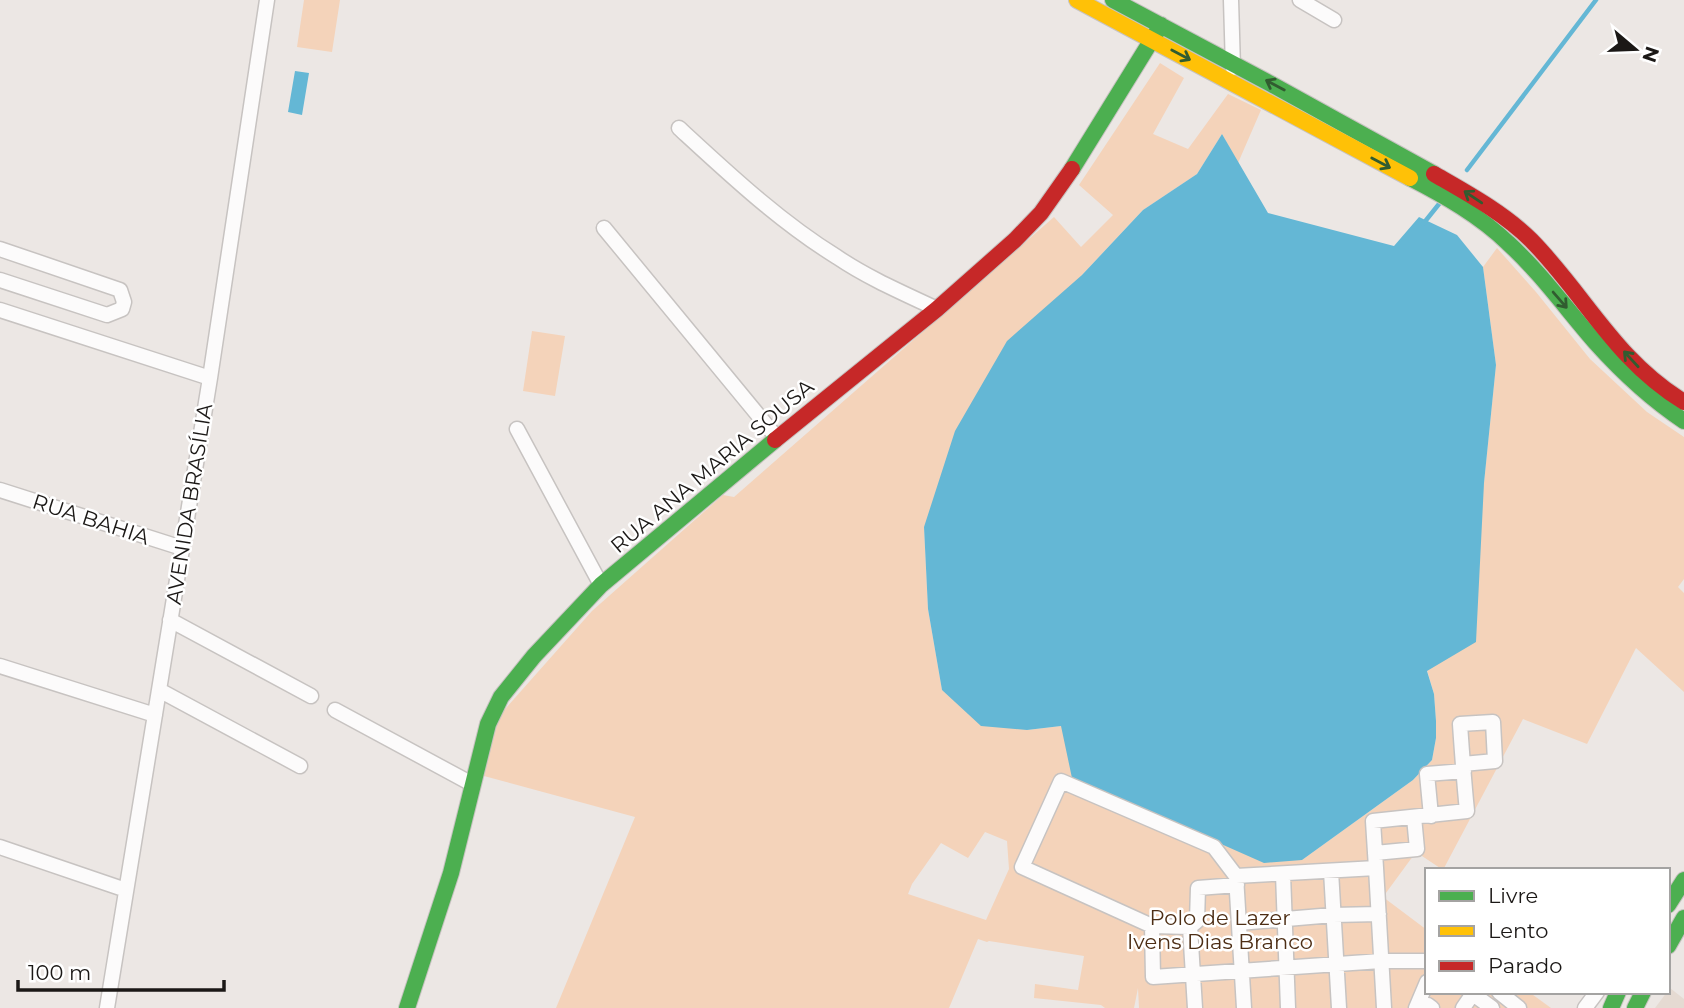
<svg xmlns="http://www.w3.org/2000/svg" width="1684" height="1008" font-family="Montserrat,sans-serif">
  <rect width="100%" height="100%" fill="#ece7e4"/>
  <path fill="#e5dad2" d="M1670,988L1684,999V1008H1655Z"/>
  <path fill="#f4d3ba" fill-rule="evenodd" d="M304,0H340L332,52L297,47Z
    M1160,63L1184,78L1153,134L1188,149L1228,94L1261,110L1238,163L1222,134L1197,174L1143,210L1082,275L924,527L928,609L942,690L1027,730L1061,726L1302,860L1413,780L1432,760L1436,738V721L1434,694L1427,670L1484,483L1496,365L1483,267L1497,248L1536,292L1590,359L1647,412L1684,437V579L1678,587L1684,593V692L1636,648L1587,744L1523,719L1443,870L1416,852L1383,897L1427,930V992H1529L1551,1008H1139L1138,988L1134,1008H1105L1101,1005L1034,998L1035,984L1078,990L1084,956L989,941L987,942L978,939L949,1008H556L635,817L484,776L490,726L592,611L723,495L734,497L1054,217L1081,247L1113,215L1079,185ZM985,832L1007,841L1009,869L986,920L908,894L912,884L941,843L968,858Z
    M532,331L565,336L555,396L523,391Z"/>
  <path fill="#64b7d5" d="M295,71L309,73L302,115L288,112Z
    M1222,134L1268,213L1394,246L1419,217L1457,235L1483,267L1496,365L1484,483L1476,642L1427,671L1434,694L1436,721V738L1432,760L1413,780L1302,860L1264,863L1072,778L1061,726L1027,730L981,726L942,690L928,609L924,527L955,431L1007,341L1082,275L1143,210L1197,174Z"/>
  <g fill="none" stroke-linecap="round" stroke-linejoin="round">
    <path stroke="#64b7d5" stroke-width="4.5" d="M1467,170L1596,0
      M1423,224L1439,204"/>
    <g stroke="#c7c3c1" stroke-width="17">
      <path id="street" d="M1231,0L1233,68
        M1300,0L1334,20
        M679,128C729,174 779,221 837,257C868,278 903,293 937,309
        M604,228L777,438
        M0,249L120,290L124,302L122,309L107,315L0,280
        M0,310L210,378
        M517,429L601,585
        M0,490L182,548
        M170,620L311,696
        M0,666L155,715
        M159,690L300,766
        M335,710L472,784
        M1431,816L1427,774L1464,771
        M0,847L126,890
        M1375,853L1417,849L1414,817
        M1376,868L1373,821L1467,811C1464,782 1462,753 1460,724L1493,722L1495,761L1463,764
        M1331,871L1339,1008
        M1283,874L1288,1008
        M1236,876L1244,1008
        M1239,923L1333,915L1379,914
        M1152,926L1153,977L1381,961H1427
        M1190,927L1197,921L1198,888L1237,885
        M1499,992L1519,1008
        M1473,994L1492,1008
        M107,1008L210,378L267,0
        M1195,1008L1190,927L1152,926L1022,867L1061,781L1214,847L1236,876L1376,868L1384,1008
        M1416,1008L1427,982
        M1421,1008L1428,1005L1432,1008
        M1463,1008L1474,992
        M1585,1008L1597,992"/>
    </g>
    <g stroke="#c7c3c1" stroke-width="18">
      <path id="fast" d="M1113,0L1271,84L1434,174
        M1072,169L1161,25
        M1410,178C1445,196 1480,216 1508,243C1541,273 1567,310 1596,343C1623,373 1651,399 1684,421
        M1668,905L1684,880
        M1668,946L1684,918
        M407,1008L451,873L488,724L501,697L534,656L601,585L775,440
        M1611,1008L1618,992
        M1635,1008L1643,992"/>
    </g>
    <g stroke="#c7c3c1" stroke-width="18">
      <path id="slow" d="M1077,0L1410,178"/>
    </g>
    <g stroke="#c7c3c1" stroke-width="18">
      <path id="jam" d="M1434,174C1467,193 1504,213 1531,240C1586,296 1614,359 1684,402
        M775,440L937,309L1015,240L1041,213L1072,169"/>
    </g>
    <use href="#street" stroke="#fcfbfb" stroke-width="14"/>
    <use href="#fast" stroke="#4caf50" stroke-width="16"/>
    <use href="#slow" stroke="#ffc107" stroke-width="16"/>
    <use href="#jam" stroke="#c62828" stroke-width="16"/>
  </g>
  <defs><path id="oneway-shaft" d="M-6 0H5M1.5-3L5.5 0L1.5 3" fill="none" stroke-width="1.6" stroke-linecap="round" stroke-linejoin="round" transform="scale(1.75)"/></defs>
  <g stroke="#315c30">
    <use href="#oneway-shaft" transform="translate(1181 55) rotate(28)"/>
    <use href="#oneway-shaft" transform="translate(1275 85) rotate(-152)"/>
    <use href="#oneway-shaft" transform="translate(1381 163) rotate(28)"/>
    <use href="#oneway-shaft" transform="translate(1473 197) rotate(-146)"/>
    <use href="#oneway-shaft" transform="translate(1560 300) rotate(49)"/>
    <use href="#oneway-shaft" transform="translate(1631 359) rotate(-133)"/>
  </g>
  <g text-anchor="middle" dominant-baseline="central" stroke-width="5" stroke-linejoin="round" paint-order="stroke">
    <g font-size="21" fill="#1b1816" stroke="#fff">
      <text transform="translate(712 466) rotate(-40)">RUA ANA MARIA SOUSA</text>
      <text transform="translate(189 504) rotate(-81)">AVENIDA BRASÍLIA</text>
      <text transform="translate(91 519) rotate(18)">RUA BAHIA</text>
    </g>
    <g font-size="21" fill="#4d2e15" stroke="#fff">
      <text x="1220" y="917">Polo de Lazer<tspan x="1220" dy="24">Ivens Dias Branco</tspan></text>
    </g>
  </g>
  <rect x="1425" y="868" width="245" height="126" fill="#ffffff" stroke="#a4a3a2" stroke-width="2"/>
  <rect x="1439" y="891" width="35" height="10" fill="#4caf50" stroke="#a4a3a2" stroke-width="2"/>
  <text x="1488" y="903" font-size="21" fill="#1b1816">Livre</text>
  <rect x="1439" y="926" width="35" height="10" fill="#ffc107" stroke="#a4a3a2" stroke-width="2"/>
  <text x="1488" y="938" font-size="21" fill="#1b1816">Lento</text>
  <rect x="1439" y="961" width="35" height="10" fill="#c62828" stroke="#a4a3a2" stroke-width="2"/>
  <text x="1488" y="973" font-size="21" fill="#1b1816">Parado</text>
  <g transform="translate(1635 49) rotate(109)" stroke="#ffffff" stroke-width="5" paint-order="stroke">
  <path d="M0-5L12 26L0 18L-12 26Z" fill="#1b1816"/>
  <text y="-10" font-size="19" font-weight="bold" text-anchor="middle" fill="#1b1816">N</text>
  </g>
  <path d="M18 980v10h206v-10" fill="none" stroke="#1b1816" stroke-width="3.5"/>
  <text x="28" y="980" font-size="21" fill="#1b1816" stroke="#ffffff" stroke-width="5" paint-order="stroke">100 m</text>
</svg>
